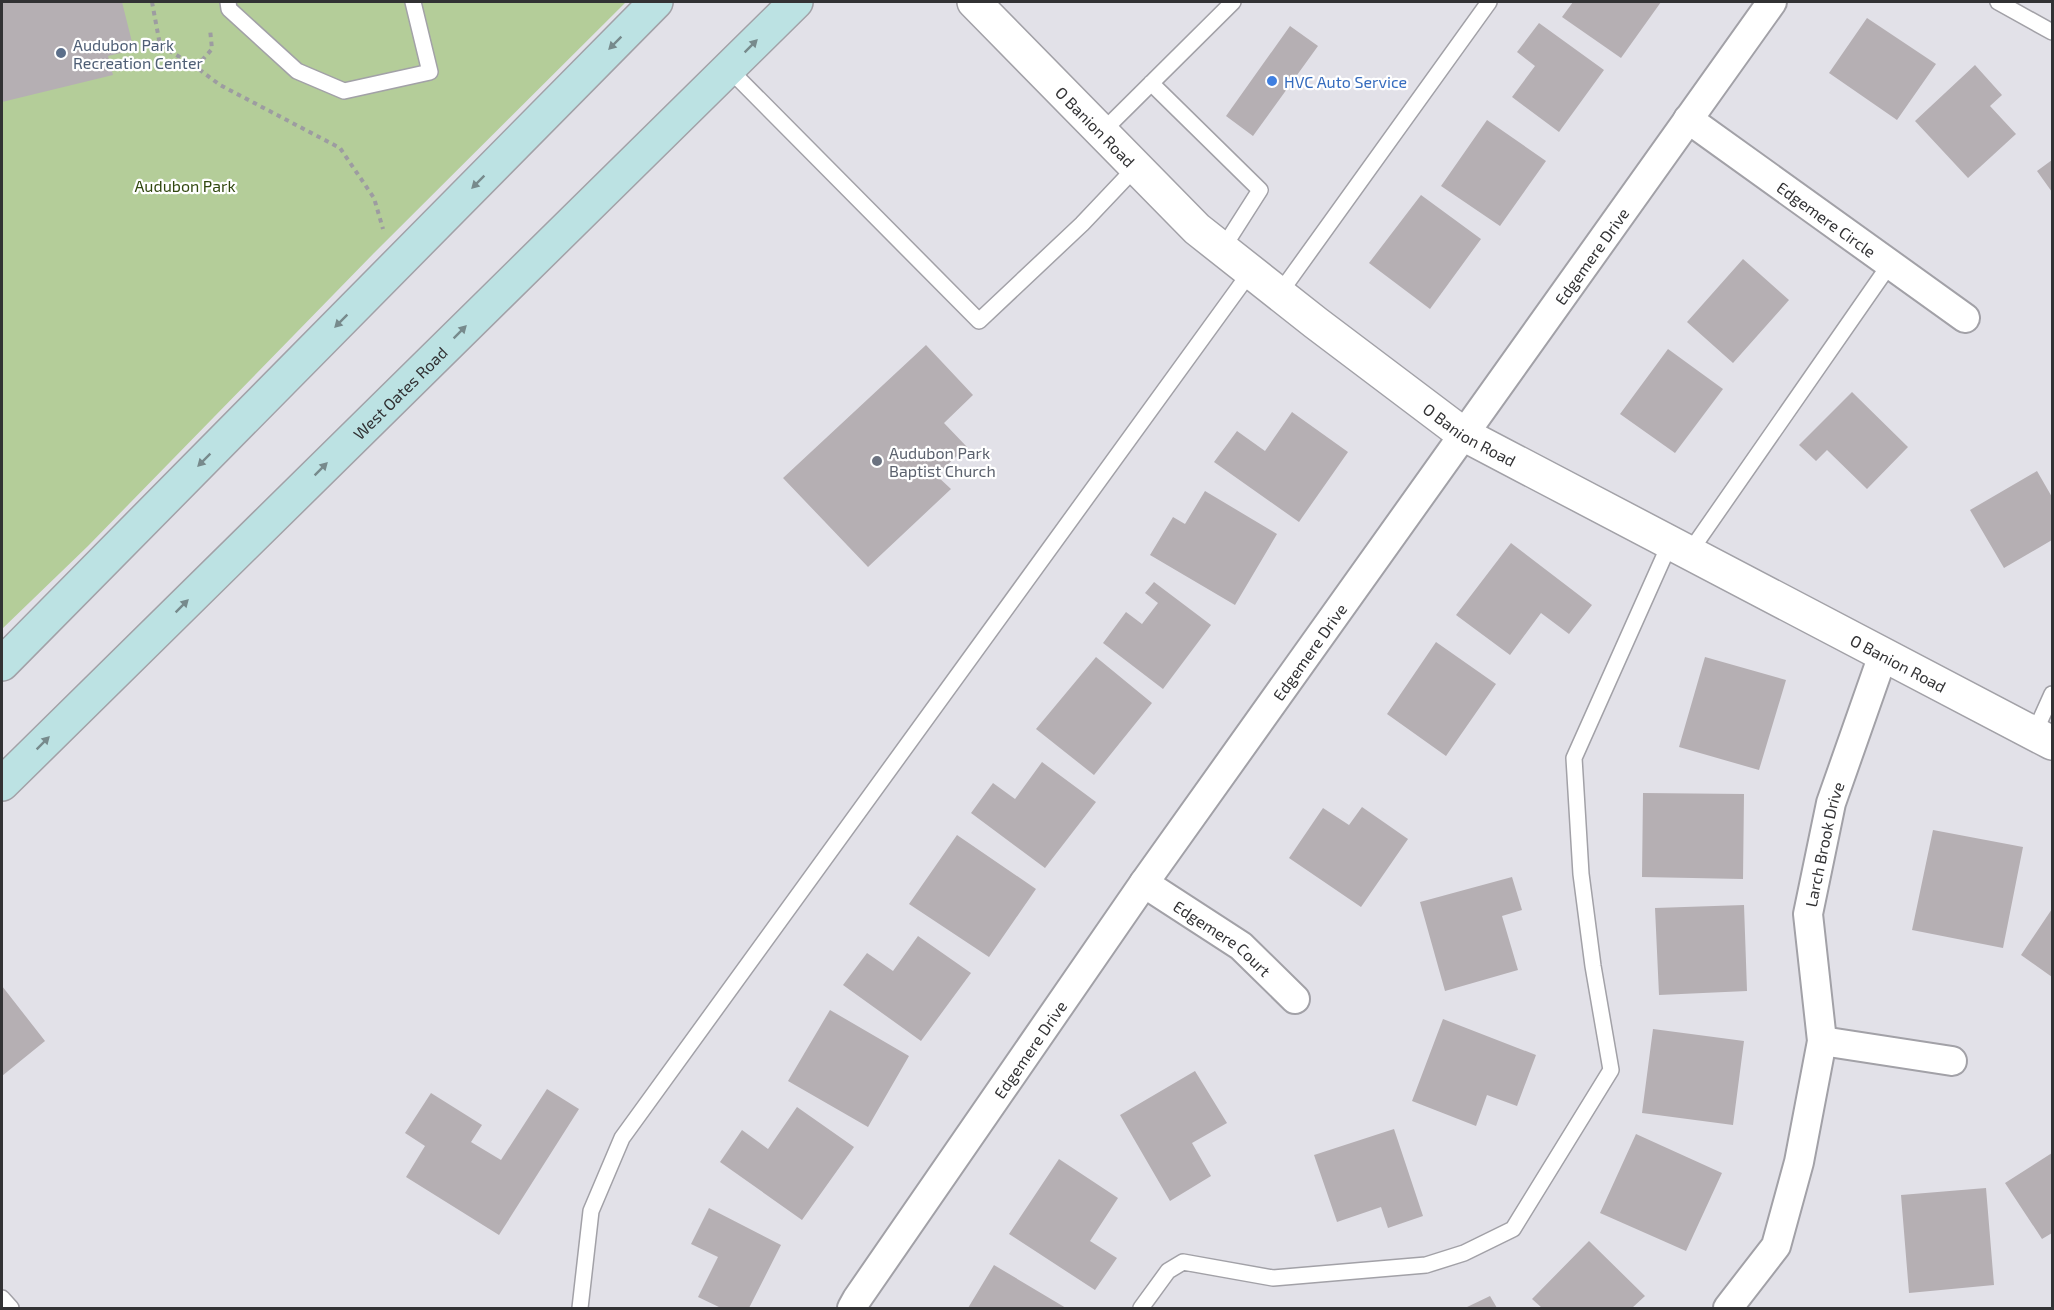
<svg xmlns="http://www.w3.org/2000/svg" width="2054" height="1310" font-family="'Exo 2',sans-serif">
  <rect width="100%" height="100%" fill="#e2e1e8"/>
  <path fill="#b4cd99" d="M2,2H626L374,253L88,546L2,629Z"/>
  <path fill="#b5afb3" d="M2,2H122L134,50L108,56L113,75L2,102Z
    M1573,2H1661L1621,58L1562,17Z
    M1867,18L1936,64L1897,120L1829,73Z
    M1539,23L1604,70L1559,132L1512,97L1535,66L1517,52Z
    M1290,26L1318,46L1253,136L1226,116Z
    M1975,65L2002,95L1990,106L2016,134L1968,178L1915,121Z
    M1487,120L1546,161L1500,226L1441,186Z
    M2052,160V192L2037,171Z
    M1421,195L1481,239L1430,309L1369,263Z
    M1743,259L1789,300L1733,363L1687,322Z
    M926,345L973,395L944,423L967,447L936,475L951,489L868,567L783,478Z
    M1668,349L1723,389L1675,453L1620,414Z
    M1852,392L1908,447L1867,489L1827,450L1816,461L1799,445Z
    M1292,412L1348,452L1299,522L1214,462L1237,431L1265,451Z
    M2037,471L2052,497V540L2004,568L1970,510Z
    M1205,491L1277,534L1235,605L1150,555L1173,517L1185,524Z
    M1511,543L1592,605L1569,634L1541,613L1510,655L1456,615Z
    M1154,582L1211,625L1163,689L1103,643L1126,612L1142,624L1158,603L1145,593Z
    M1436,642L1496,684L1446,756L1387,714Z
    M1096,657L1152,703L1094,775L1036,729Z
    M1705,657L1786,680L1759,770L1679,747Z
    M1042,762L1096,802L1045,868L971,813L993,783L1015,799Z
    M1643,793L1744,794L1743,879L1642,877Z
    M1362,807L1408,839L1361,907L1289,858L1323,808L1349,825Z
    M1933,830L2023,847L2003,948L1912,930Z
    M957,835L1036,889L989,957L909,904Z
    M1512,877L1522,910L1502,916L1518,970L1445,991L1420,902Z
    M1744,905L1747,991L1659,995L1655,908Z
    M2052,909V977L2021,955Z
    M918,936L971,973L921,1041L843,985L867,953L893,971Z
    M2,986L45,1041L2,1076Z
    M830,1010L909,1056L868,1127L788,1081Z
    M1443,1019L1536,1055L1517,1106L1487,1095L1476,1126L1412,1101Z
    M1653,1029L1744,1041L1733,1125L1642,1113Z
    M1195,1071L1227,1123L1192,1143L1211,1176L1170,1201L1120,1115Z
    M547,1089L579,1109L499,1235L406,1177L425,1146L405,1133L431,1093L482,1125L471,1142L501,1160Z
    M797,1107L854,1147L802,1220L720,1162L742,1130L768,1149Z
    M1394,1129L1423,1216L1388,1228L1381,1207L1337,1222L1314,1155Z
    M1636,1134L1722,1173L1686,1251L1600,1213Z
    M2052,1153V1233L2042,1239L2005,1183Z
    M1059,1159L1118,1198L1090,1241L1117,1258L1095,1290L1009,1234Z
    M1986,1188L1994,1285L1909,1293L1901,1195Z
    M709,1208L781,1245L749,1308H721L698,1297L718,1257L691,1244Z
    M1589,1241L1645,1296L1632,1308H1542L1532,1299Z
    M994,1265L1066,1308H968Z
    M1490,1296L1497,1308H1465Z"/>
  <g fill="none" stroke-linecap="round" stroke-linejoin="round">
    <g stroke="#a2a1a7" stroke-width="18">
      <path id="service" d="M228,2L229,9L297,71L344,91L430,72L413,2
        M1998,2L2052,32
        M728,68L979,321L1082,224L1136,167
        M1151,83L1260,190L1223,248
        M1102,132L1233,2
        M1279,294L1489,2
        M1689,553L1890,264
        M2034,734L2052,694
        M2,1298L11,1308
        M580,1308L591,1211L622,1138L1251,271
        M1141,1308L1168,1271L1183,1262L1273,1278L1426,1265L1464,1253L1513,1229L1611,1070L1593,966L1581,874L1574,758L1670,543"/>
    </g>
    <g stroke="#a2a1a7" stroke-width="32">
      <g id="minor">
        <path id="s1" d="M1688,119L1965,318"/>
        <path id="s2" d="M1144,883L1241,946L1295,999"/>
        <path d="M1822,1041L1952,1061"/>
        <path id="s3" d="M852,1308L857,1299L1144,883L1772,2"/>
        <path id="s4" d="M1728,1308L1776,1246L1799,1162L1822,1041L1808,914L1831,803L1883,655"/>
      </g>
    </g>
    <g stroke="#a2a1a7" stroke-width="36">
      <g id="tertiary">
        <path id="s5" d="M974,2L1197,229L1316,323L1463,434L2052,743"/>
      </g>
    </g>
    <g stroke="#a2a1a7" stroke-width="36">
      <g id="secondary">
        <path d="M2,664L656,2"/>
        <path id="s6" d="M2,784L796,2"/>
      </g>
    </g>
    <path stroke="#9d9ca1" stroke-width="4" stroke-dasharray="4.5 4.5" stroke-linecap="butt" d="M152,2L160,45L196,67L220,85L340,148L374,198L383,229
      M196,67L212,49L210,29"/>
    <use href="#service" stroke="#fff" stroke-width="15"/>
    <use href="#minor" stroke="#fff" stroke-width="28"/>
    <use href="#tertiary" stroke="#fff" stroke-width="33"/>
    <use href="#secondary" stroke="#bce2e3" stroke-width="33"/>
  </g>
  <defs><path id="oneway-solid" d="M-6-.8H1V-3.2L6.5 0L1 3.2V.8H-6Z" transform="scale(1.5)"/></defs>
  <g fill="#778a8c">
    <use href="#oneway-solid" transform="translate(615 43) rotate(135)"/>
    <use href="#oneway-solid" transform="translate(751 46) rotate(-45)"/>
    <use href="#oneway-solid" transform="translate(478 182) rotate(135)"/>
    <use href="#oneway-solid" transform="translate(341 321) rotate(135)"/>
    <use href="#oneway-solid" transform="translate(460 332) rotate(-45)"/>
    <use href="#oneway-solid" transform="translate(204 460) rotate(135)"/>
    <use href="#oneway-solid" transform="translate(321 469) rotate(-45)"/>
    <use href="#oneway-solid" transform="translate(182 606) rotate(-45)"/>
    <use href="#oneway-solid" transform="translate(43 743) rotate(-45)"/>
  </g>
  <circle fill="#5c6f8a" stroke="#fff" stroke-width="2" cx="61" cy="53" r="6"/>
  <circle fill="#3f7fe0" stroke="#fff" stroke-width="2" cx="1272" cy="81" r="6"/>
  <circle fill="#6b7280" stroke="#fff" stroke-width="2" cx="877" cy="461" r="6"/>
  <g text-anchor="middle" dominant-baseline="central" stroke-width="4.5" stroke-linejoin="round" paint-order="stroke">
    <g font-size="16" fill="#4e5e75" stroke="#fff" text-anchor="start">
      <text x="73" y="44">Audubon Park<tspan x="73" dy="18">Recreation Center</tspan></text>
    </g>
    <g font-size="16" fill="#366cbe" stroke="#fff" text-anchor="start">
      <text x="1284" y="81">HVC Auto Service</text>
    </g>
    <g font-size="16" fill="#323234" stroke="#fff">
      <text stroke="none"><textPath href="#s5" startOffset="174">O Banion Road</textPath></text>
      <text stroke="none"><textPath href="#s1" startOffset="171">Edgemere Circle</textPath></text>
      <text stroke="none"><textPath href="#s3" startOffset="1286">Edgemere Drive</textPath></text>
      <text stroke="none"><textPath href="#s6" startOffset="558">West Oates Road</textPath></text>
      <text stroke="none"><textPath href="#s5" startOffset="660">O Banion Road</textPath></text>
      <text stroke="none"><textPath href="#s3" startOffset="800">Edgemere Drive</textPath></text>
      <text stroke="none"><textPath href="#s5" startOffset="1146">O Banion Road</textPath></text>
      <text stroke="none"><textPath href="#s4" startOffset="488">Larch Brook Drive</textPath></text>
      <text stroke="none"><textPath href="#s2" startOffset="96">Edgemere Court</textPath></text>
      <text stroke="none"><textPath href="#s3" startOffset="314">Edgemere Drive</textPath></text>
    </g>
    <g font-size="16" fill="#31480f" stroke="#fff">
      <text x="185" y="185">Audubon Park</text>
    </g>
    <g font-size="16" fill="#5b616d" stroke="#fff" text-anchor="start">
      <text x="889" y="452">Audubon Park<tspan x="889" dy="18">Baptist Church</tspan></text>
    </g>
  </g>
  <rect width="2054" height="1310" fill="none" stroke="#323234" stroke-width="6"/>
</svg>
